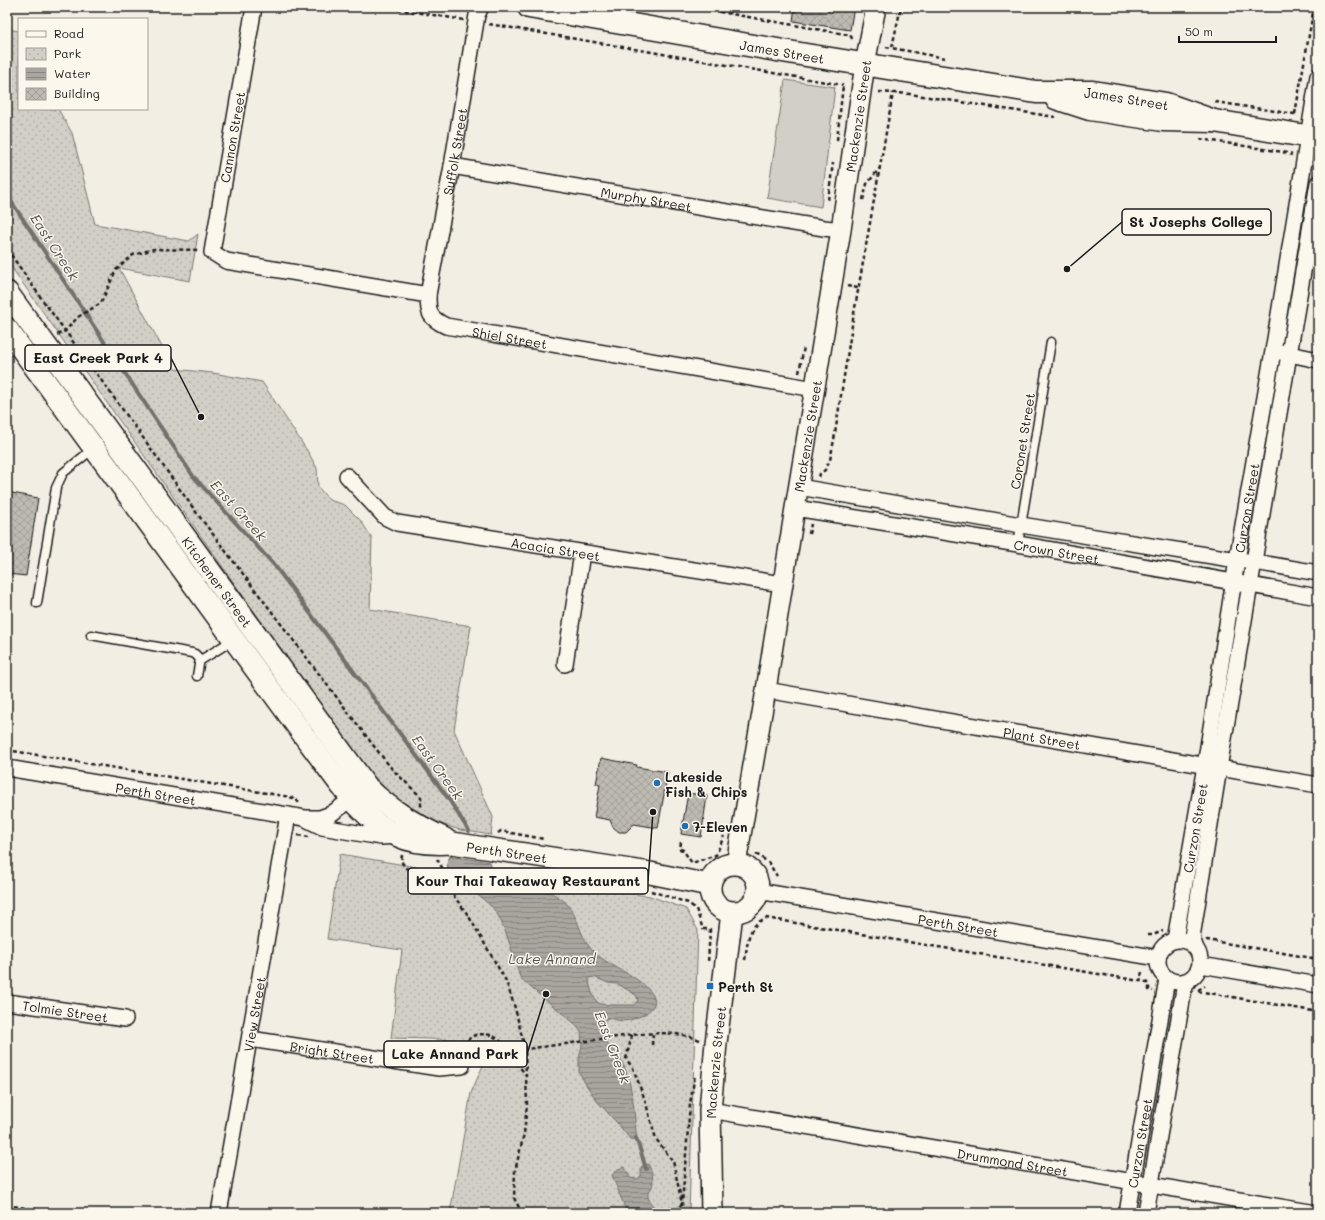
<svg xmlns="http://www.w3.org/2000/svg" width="1325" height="1220" viewBox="0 0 1325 1220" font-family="Mali,sans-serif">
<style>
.park{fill:url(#park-dots);stroke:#777671}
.garden{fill:#d2cfc6;stroke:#777671}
.water{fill:url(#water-rules);stroke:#716f6b;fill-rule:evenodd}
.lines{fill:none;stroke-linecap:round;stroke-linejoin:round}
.stream{stroke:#716f6b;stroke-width:4}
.building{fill:url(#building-cross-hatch);stroke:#1c1c1c}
.service-casing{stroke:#1c1c1c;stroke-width:11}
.minor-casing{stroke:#1c1c1c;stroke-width:18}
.tertiary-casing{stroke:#1c1c1c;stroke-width:22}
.secondary-casing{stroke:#1c1c1c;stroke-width:24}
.trunk-casing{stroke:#1c1c1c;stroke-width:25}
.path{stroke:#1c1c1c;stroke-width:2.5;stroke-dasharray:4 3;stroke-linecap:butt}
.service{stroke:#fbf7ec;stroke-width:8}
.minor{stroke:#fbf7ec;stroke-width:15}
.tertiary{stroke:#fbf7ec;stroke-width:19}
.secondary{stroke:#fbf7ec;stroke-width:21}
.trunk{stroke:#fbf7ec;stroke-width:22}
.poi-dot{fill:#1f6fb2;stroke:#fbf7ec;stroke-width:1.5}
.labels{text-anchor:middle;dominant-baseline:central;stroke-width:3;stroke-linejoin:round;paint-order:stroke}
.street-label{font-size:13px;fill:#1c1c1c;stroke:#fbf7ec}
.poi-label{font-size:13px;font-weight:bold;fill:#1c1c1c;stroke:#fbf7ec;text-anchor:start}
.water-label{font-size:14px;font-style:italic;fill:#545351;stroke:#fbf7ec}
.leader{fill:none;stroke:#1c1c1c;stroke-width:1.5}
.callout-dot{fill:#1c1c1c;stroke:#fbf7ec;stroke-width:1.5}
.callout{fill:#fbf7ec;stroke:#1c1c1c;stroke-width:1.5}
.callout-label{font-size:14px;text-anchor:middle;font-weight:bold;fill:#1c1c1c}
</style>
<defs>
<pattern id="park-dots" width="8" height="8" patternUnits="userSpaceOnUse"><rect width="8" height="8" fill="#d2cfc6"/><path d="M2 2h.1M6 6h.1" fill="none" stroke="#b4b1aa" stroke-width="1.8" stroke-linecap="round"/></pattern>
<pattern id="water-rules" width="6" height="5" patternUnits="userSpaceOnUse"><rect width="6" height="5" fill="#a9a6a0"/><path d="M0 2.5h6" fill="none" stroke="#898682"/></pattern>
<pattern id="building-cross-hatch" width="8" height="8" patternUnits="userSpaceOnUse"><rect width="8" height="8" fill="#bdbab1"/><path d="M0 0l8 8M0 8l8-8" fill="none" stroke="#a29f98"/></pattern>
</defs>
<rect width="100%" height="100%" fill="#f2eee4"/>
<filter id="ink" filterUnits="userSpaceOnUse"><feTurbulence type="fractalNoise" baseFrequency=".025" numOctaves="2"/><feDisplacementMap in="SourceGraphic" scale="8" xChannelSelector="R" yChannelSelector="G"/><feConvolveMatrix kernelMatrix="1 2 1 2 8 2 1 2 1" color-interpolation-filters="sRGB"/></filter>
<g filter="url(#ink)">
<path class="park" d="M7,29L19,31V109H58L72,133L95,224L189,241L198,234L190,281L119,268L174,369L213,373L262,382L308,452L317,468L318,487L329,500L345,505L361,521L372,538L370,609L471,626L454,730L493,817L491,835L460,830L426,819L395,799L358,759L7,261Z
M340,854L440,871L650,896L686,909L698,930L689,1213H450L471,1093L484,1063L463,1040L391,1038L402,950L327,939Z"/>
<path class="garden" d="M785,80L835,87L821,207L767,198Z"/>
<path class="water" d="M450,856L489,862C491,866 492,873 495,876C504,886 536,886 550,892C554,894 557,896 560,898C578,909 578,934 591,949C607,967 640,975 652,994C659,1003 651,1010 643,1015C628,1022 624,1022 608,1018L603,1021C599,1045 613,1045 622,1062C634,1086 634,1115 637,1141L630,1139L618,1124L597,1101L585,1083L579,1072V1059L582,1045L581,1032L574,1023L524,982L520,977C514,959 504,918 491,906C482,897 471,891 461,884V876L448,870L447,863ZM594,977L608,983L618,984L636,995L638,1000L634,1005H615L600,1004L596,1001L592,993L589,982V978Z
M648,1164C652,1170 654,1180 652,1187C651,1189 649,1191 648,1193C647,1200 654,1208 659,1213H627L612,1175L618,1169L625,1167L630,1178L637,1179L641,1176V1167L644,1165Z"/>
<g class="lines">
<path class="stream" d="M7,195L193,476L275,566L448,798L469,831
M636,1138L641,1152L646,1169"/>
</g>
<path class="building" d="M795,7H854L850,30L793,21Z
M7,492L38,498L26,576L7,574Z
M601,758L637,765L636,767L668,772L658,828L634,824L626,832H619L613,827L610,820L594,817L600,785L596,784Z
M688,793L707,796L701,837L681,834Z"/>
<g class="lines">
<defs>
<path id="service" d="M1018,544L1051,342
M37,603L56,488L63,473L94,448
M91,635L192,653L195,654L201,660L233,640
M197,676L200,659"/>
<g id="minor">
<path id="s1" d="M254,7L212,252L226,261L428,295C428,313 429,318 446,326L815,389"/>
<path id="s2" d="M452,166L824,228L841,230"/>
<path id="s3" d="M428,295L452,166L477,15L481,7"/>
<path d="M1280,352L1318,360"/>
<path id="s4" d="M347,476L385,517L397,523L782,584"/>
<path d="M799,487L1021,525L1237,560L1255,562L1318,573"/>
<path id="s5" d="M795,508L1018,544L1318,597"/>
<path d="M565,664L582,553"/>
<path id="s6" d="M766,690L1318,785"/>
<path id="s7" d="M7,768L305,818H320L331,814L360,793"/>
<path d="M308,820L322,827L381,837L397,836"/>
<path id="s8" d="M758,891L1158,958"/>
<circle cx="1179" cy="961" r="21"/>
<path id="s9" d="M1175,940L1205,766L1237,560L1273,351L1318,76"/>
<path d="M1195,946L1192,937L1219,768L1318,183"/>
<path d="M1201,965L1318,985"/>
<path id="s10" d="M7,1002L125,1019"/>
<path id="s11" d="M250,1039L439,1068L462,1066"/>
<path id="s12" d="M710,1110L1316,1213"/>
<path id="s13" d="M219,1213L288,815"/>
<path id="s14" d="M1127,1213L1167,979"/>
<path d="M1146,1213L1184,989L1188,981"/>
</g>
<g id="tertiary">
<path id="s15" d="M736,864L766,690L795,508L841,230L865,64L876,7"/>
</g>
<g id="secondary">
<path id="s16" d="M7,292L368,788C391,811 415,824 445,839"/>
<path id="s17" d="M7,329L308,741C334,774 358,818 398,836C413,843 436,844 452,843L650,873L709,885"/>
<circle cx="734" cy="888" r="24"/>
<path id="s18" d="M712,1213L710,1110L716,1043L732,913"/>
</g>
<g id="trunk">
<path id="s19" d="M529,7L806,55L994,85L1036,92H1093L1166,104L1214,121"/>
<path d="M1056,98L1090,109L1163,120L1214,121L1318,138"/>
</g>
</defs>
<use href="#service" class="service-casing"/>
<use href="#minor" class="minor-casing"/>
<use href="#tertiary" class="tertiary-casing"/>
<use href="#secondary" class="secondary-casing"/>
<use href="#trunk" class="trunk-casing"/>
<path class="path" d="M384,7L464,20
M692,7L850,35L853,40
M489,24L843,85
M886,47L945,58
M892,47L901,7
M879,92L910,94L1055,117
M1215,102L1295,114L1296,116
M1295,114L1314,7
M1200,139L1283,152L1292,155
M837,140L843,85
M828,200L833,163
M863,200L867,184L879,169
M7,249L44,302L139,432L196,512L373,745L392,769L421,797V808
M847,286L858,288
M57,335L65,331L78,317L101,303L116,270L133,255L154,249L200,250
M799,373L804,347
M819,477L820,474L825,470L830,460L834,440L853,319L893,93
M809,534L811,524
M7,750L290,797L296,799L299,803
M498,833L501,831L544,839
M298,835L309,837
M681,842L680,849L683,850L692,863L716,855L724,836
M756,854L768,862L777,876
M402,855L401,861L406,868L443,883L453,895L468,915L506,981L515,1008L525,1049L527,1104L524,1134L515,1171L514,1198L522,1213
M437,859L444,871L458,885
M651,891L688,903L696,909L703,929H710L708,963
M1148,935H1153L1163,931
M1207,939V940L1318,959
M745,960C748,942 747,926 766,918L1140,981
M1142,972L1140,981L1146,982L1149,985V990L1153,991
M1198,990L1205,986
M1198,991L1318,1012
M632,1035L626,1059L633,1068L645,1100L656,1139L673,1161L682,1204L673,1213
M652,1045L653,1033
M509,1052C537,1047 565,1044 594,1040C628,1036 667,1027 700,1040
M464,1054C465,1045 467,1037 476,1035C495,1031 502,1042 511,1055C516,1062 521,1069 526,1075
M7,1205L55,1213
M684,1213L682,1204L690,1104L695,1075"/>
<use href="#service" class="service"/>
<use href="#minor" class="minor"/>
<use href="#tertiary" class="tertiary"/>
<use href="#secondary" class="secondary"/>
<use href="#trunk" class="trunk"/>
</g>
</g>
<g class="poi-dot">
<circle cx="657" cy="783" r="4"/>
<circle cx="685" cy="826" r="4"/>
<rect x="706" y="982" width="8" height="8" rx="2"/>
</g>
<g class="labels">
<g class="street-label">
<text stroke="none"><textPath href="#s19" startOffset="257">James Street</textPath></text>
<text stroke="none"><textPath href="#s19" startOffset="605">James Street</textPath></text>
<text stroke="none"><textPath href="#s15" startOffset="758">Mackenzie Street</textPath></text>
<text transform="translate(232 137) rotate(-80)">Cannon Street</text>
<text stroke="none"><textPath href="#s3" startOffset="146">Suffolk Street</textPath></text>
<text stroke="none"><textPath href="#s2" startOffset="197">Murphy Street</textPath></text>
<text stroke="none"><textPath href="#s1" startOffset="574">Shiel Street</textPath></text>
<text stroke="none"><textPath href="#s15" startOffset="434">Mackenzie Street</textPath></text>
<text transform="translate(1022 441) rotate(-81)">Coronet Street</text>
<text stroke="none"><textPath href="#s9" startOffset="438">Curzon Street</textPath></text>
<text stroke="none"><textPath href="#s4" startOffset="230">Acacia Street</textPath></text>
<text stroke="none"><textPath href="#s5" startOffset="265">Crown Street</textPath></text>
<text stroke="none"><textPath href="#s16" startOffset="358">Kitchener Street</textPath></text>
<text stroke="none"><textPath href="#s6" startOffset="280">Plant Street</textPath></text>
<text stroke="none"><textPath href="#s7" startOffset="151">Perth Street</textPath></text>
<text stroke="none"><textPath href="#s9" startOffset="114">Curzon Street</textPath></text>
<text stroke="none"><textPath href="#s17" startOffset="753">Perth Street</textPath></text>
<text stroke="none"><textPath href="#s8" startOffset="203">Perth Street</textPath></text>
<text stroke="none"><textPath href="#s10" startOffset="59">Tolmie Street</textPath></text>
<text stroke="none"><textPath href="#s13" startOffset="202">View Street</textPath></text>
<text stroke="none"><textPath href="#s11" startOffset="83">Bright Street</textPath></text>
<text stroke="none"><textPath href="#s18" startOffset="151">Mackenzie Street</textPath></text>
<text stroke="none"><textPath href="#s14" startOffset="71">Curzon Street</textPath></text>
<text stroke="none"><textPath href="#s12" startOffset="307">Drummond Street</textPath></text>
</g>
<g class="poi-label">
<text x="665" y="776">Lakeside<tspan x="665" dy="15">Fish &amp; Chips</tspan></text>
<text x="693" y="826">7-Eleven</text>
<text x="718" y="986">Perth St</text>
</g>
<g class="water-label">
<text transform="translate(55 247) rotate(57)">East Creek</text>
<text transform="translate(239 510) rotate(48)">East Creek</text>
<text transform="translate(438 767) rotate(54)">East Creek</text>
<text x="552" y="958">Lake Annand</text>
<text transform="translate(613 1047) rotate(69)">East Creek</text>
</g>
</g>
<path class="leader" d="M1067 269L1122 222M201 417L171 358M653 812L648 881M546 994L527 1054"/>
<g class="callout-dot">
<circle cx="1067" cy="269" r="4"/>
<circle cx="201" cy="417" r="4"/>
<circle cx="653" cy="812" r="4"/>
<circle cx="546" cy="994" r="4"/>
</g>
<g class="callout">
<rect x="1122" y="209" width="149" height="26" rx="4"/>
<rect x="25" y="345" width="146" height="26" rx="4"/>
<rect x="408" y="868" width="240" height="26" rx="4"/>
<rect x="384" y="1041" width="143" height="26" rx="4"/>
</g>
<g class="callout-label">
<text x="1196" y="227">St Josephs College</text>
<text x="98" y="363">East Creek Park 4</text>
<text x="528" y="886">Kour Thai Takeaway Restaurant</text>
<text x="455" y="1059">Lake Annand Park</text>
</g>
<rect width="1325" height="1220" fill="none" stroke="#fbf7ec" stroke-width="24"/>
<rect x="12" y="12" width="1301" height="1196" fill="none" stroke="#1c1c1c" stroke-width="1.5" filter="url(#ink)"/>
<rect x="18" y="18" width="130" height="92" fill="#fbf7ec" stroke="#a29f99"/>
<rect x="26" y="31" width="20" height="6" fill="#fbf7ec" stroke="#a29f99"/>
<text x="54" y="38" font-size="12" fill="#1c1c1c">Road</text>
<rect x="26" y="48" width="20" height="12" fill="url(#park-dots)" stroke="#a29f99"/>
<text x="54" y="58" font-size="12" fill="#1c1c1c">Park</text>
<rect x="26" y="68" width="20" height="12" fill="url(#water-rules)" stroke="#a29f99"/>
<text x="54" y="78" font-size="12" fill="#1c1c1c">Water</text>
<rect x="26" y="88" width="20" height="12" fill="url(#building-cross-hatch)" stroke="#a29f99"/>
<text x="54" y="98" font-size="12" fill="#1c1c1c">Building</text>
<path d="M1179 36v6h97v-6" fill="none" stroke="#1c1c1c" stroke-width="2"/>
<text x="1185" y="36" font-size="12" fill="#1c1c1c" stroke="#fbf7ec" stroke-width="3" paint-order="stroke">50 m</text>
</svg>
